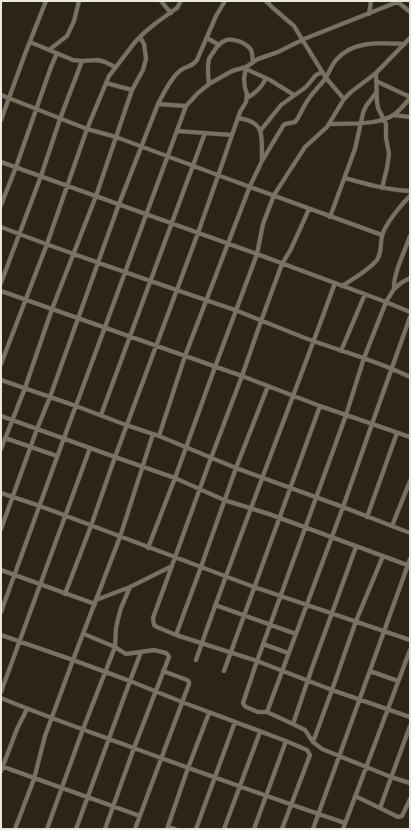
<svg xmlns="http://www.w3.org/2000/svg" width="411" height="830" viewBox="0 0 411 830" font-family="'Libre Baskerville',serif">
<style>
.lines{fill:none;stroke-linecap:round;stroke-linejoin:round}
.street-casing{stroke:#474238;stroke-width:5}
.street{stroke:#777261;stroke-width:4}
</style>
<rect width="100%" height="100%" fill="#2a2517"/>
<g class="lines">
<defs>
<path id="street" d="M161,1L171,13
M266,1L273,8L294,26L326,78L344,99
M398,2L410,12
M369,14L371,1
M207,38L219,45
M30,42L73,60L82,61L98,60L105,62L115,67
M49,50L67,36L74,21L79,1
M246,69L270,80L294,95
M376,73L377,102L378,108L386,124V138L389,154L387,168L382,188
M376,81L410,97
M106,83L132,90
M209,84C208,76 207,67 209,59C211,55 214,52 216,48C225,38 229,38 241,42C245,44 249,46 251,50C253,54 252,58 253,62
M1,95L87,129L116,137L223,177L382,235
M247,98C256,93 262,87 266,78
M158,104L186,106
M393,115L410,117
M238,118C267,122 261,137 262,161
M1,120L25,54L46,1
M330,124C349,123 378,126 395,114C401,109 405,104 410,98
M261,130L281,105L306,87L316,75L322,72
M177,131L232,135
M1,162L257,254L386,302L410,312
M345,178C366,184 387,190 410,191
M1,205L16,167L51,67L57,53
M309,209L291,249L282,264L261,321L242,376L211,458L153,618L154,625L157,627L176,635L257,661L332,690L410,717
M330,217L355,149L363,113L366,106L376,93
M1,227C78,257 157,283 235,310C258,319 282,329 305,338C340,351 376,360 410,377
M410,278L401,283L394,289L386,302L364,358L346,415L257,661L243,703L244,705L246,707L258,712H267L293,724L305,730L313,742L322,749L391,777L410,783
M1,283L41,176L60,119L82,61
M342,286C354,278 368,271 377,260C382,252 380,245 382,236C385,224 401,205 410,196
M394,289C393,274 405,251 410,236
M1,291L242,376L320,406L410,437
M341,351L365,294
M1,364L47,244L87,129L109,76L135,42L145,32L156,23L174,10L177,8L181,1
M1,380L76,406L126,425L159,436L236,468L343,507L410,533
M101,415L205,133
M1,416L115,457L175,478L224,500L269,514L410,566
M153,434L120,537L73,660L130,681L182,702L286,741L307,750L310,755L282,829
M159,436L185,356L250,186L262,161L283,126L285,124L295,122C300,116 302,109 306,103C311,94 319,87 325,79C329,73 331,66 336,60C353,40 381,43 405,44
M5,438L57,456
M1,449L25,388L52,309L96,196L132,90L143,70L146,59L145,51L144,44L140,37
M1,493L40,506L254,587L410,640
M367,517L397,433
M392,526L410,481
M1,529L37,429L50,397L119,204L158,104C163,94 172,76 181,70C188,65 191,68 197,60L216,16L225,1
M148,548L175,478L215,367L257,254L263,224L274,195L305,147L327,127L344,99L351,92L376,73L410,38
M1,570L95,604
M65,594L91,526L115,457L198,233L218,176L232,135L240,112L246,102L247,94L245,88L244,79L246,67
M96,600L130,587L172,566
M215,605L296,634
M1,612L64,438L105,327L186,106L198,93L209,84L232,71L246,67L258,59L278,52L304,39L400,1
M84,634L115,647L126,654L154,650L166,653L168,655L169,657L134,748L105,829
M1,635L73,660L45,736L34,779L15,829
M176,635L201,567L236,468L268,386
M263,644L288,653
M196,660C240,533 289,409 335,283
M224,671L320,406
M370,671L398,681
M1,692L90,448
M1,698C44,716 88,731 131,747C202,773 274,799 345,823
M267,712L343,507L372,424L410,317
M293,724L312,668L356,547
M313,742L332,690L356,621L383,556
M1,766L140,816
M1,771L17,729L27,709
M355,796L380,808L398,817L402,816L410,799
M380,808L410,726
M168,827L175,829
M47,829L83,729L115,647L116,628L118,619L121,608L130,587
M76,829L130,681L141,652
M135,829L189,684V682L187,680L163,671
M167,829L188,768L209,713
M196,829L235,722
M224,829L260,732
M254,829L286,741
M313,829L410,559
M343,829L410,650"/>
</defs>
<use href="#street" class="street-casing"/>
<use href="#street" class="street"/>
</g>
<rect width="411" height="830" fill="none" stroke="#eae7de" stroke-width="4"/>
</svg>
